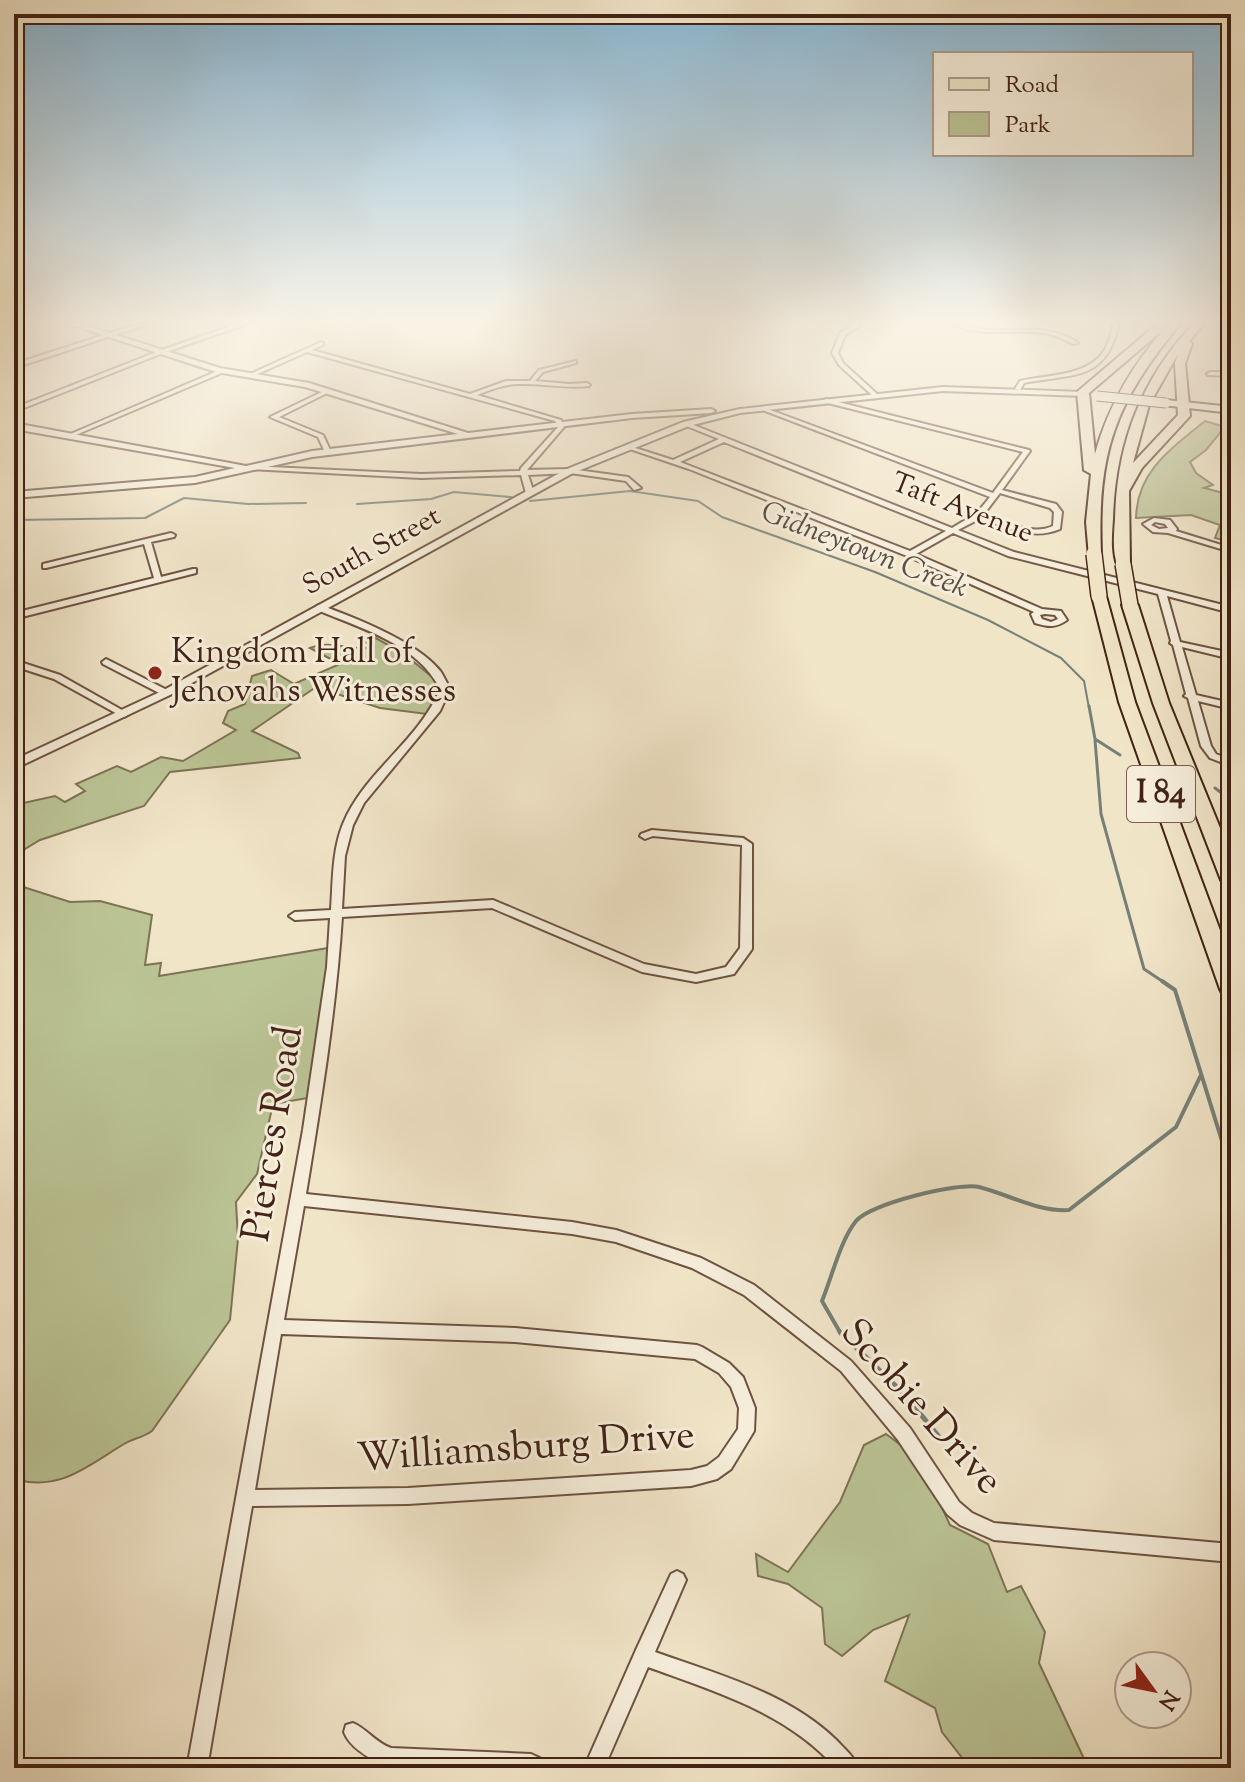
<svg xmlns="http://www.w3.org/2000/svg" width="1245" height="1782" viewBox="0 0 1245 1782" font-family="'Sorts Mill Goudy',serif">
<style>
.green{fill:#bbc495;stroke:#7e7355;stroke-width:2}
.lines{fill:none;stroke-linecap:round;stroke-linejoin:round}
.stream-far3{stroke:#778078;stroke-width:2}
.stream-far2{stroke:#778078;stroke-width:3}
.stream-far1{stroke:#778078;stroke-width:4}
.stream{stroke:#778078;stroke-width:5}
.minor-casing{stroke:#6e5342;stroke-width:4}
.tertiary-casing{stroke:#6e5342;stroke-width:4}
.secondary-casing{stroke:#422215;stroke-width:4}
.primary-casing{stroke:#422215;stroke-width:4}
.motorway-casing{stroke:#422215;stroke-width:4}
.minor{fill:#f6eedb;fill-rule:evenodd}
.tertiary{fill:#f6eedb;fill-rule:evenodd}
.secondary{fill:#f6eedb;fill-rule:evenodd}
.primary{fill:#f1e5c8;fill-rule:evenodd}
.motorway{fill:#f1e5c8;fill-rule:evenodd}
.secondary-bridge-casing{stroke:#422215;stroke-width:11;stroke-linecap:butt}
.motorway-bridge-casing{stroke:#422215;stroke-width:18;stroke-linecap:butt}
.secondary-bridge{stroke:#f6eedb;stroke-width:9}
.motorway-bridge{stroke:#f1e5c8;stroke-width:15}
.poi-dot{fill:#8f2418;stroke:#f6eedb;stroke-width:3}
.labels{text-anchor:middle;dominant-baseline:central;stroke-width:6;stroke-linejoin:round;paint-order:stroke}
.far-street-label{font-size:28px;fill:#422215;stroke:#f6eedb}
.far-water-label{font-size:30px;font-style:italic;fill:#5d5147;stroke:#f6eedb}
.shield{fill:#f6eedb;stroke:#785f50;stroke-width:2}
.shield-label{font-size:32px;font-weight:bold;fill:#422215}
.poi-label{font-size:34px;fill:#422215;stroke:#f6eedb;text-anchor:start}
.near-street-label{font-size:40px;fill:#422215;stroke:#f6eedb}
</style>
<rect width="100%" height="100%" fill="#f1e5c8"/>
<filter id="stains"><feTurbulence type="fractalNoise" baseFrequency=".0025" numOctaves="4"/><feColorMatrix values="0 0 0 0 .2 0 0 0 0 .09 0 0 0 0 .02 0 0 0 .5 -.17"/></filter>
<radialGradient id="worn" r=".72"><stop offset=".6" stop-color="#630" stop-opacity="0"/><stop offset="1" stop-color="#630" stop-opacity=".3"/></radialGradient>
<path class="green" d="M1205,421L1225,427L1206,450L1190,462L1196,473L1213,485L1204,488L1231,495V542L1215,538L1220,525L1191,515L1136,518C1137,471 1171,449 1205,421Z
M372,636L403,653L437,681L438,700L427,714L380,708L316,687L252,731L298,753L300,758L170,772L144,806L40,840L25,849L14,862V805L55,796L65,802L85,791L76,784L117,766L131,772L161,757L183,761L236,730L223,723L228,711L245,704L252,676L271,670L294,684L340,664L310,648C331,639 352,652 373,647L362,640Z
M14,884L70,902L100,901L152,915L145,965L161,963L159,976L328,948V973L308,1098L273,1104L257,1174L236,1202L238,1239L230,1320L152,1431C142,1438 134,1438 124,1444C87,1466 60,1492 14,1479Z
M886,1434L902,1446L937,1497L950,1525L988,1544L1007,1592L1021,1586L1045,1632L1039,1663L1086,1763L1092,1768H970L942,1732L935,1708L885,1681L909,1615L873,1630L842,1656L825,1644L822,1608L788,1584L758,1576L756,1554L788,1572L840,1502L864,1445Z"/>
<g class="lines">
<path class="stream-far3" d="M530,501L630,491L698,501L722,517L875,572L988,620L1061,658L1084,681L1089,708
M357,504L431,499L454,492L511,497
M14,520L145,518L184,498L248,504L306,503"/>
<path class="stream-far2" d="M1089,706L1095,739L1120,755
M1095,740L1101,814L1144,969L1165,983
M1215,788L1231,800"/>
<path class="stream-far1" d="M1162,981L1175,990L1231,1170
M841,1334L822,1301C832,1277 840,1241 856,1221C869,1204 959,1182 979,1187C1010,1195 1038,1212 1069,1210L1176,1127L1201,1075"/>
<path class="stream" d="M840,1332L905,1395L940,1438"/>
<defs>
<path id="minor" d="M138,324H148L14,368V364Z
M237,324H247L163,353L14,412V408L159,351Z
M854,324H862L845,335L838,353L843,363L877,394V396H873L839,365L832,353L840,333Z
M951,324C964,324 977,329 990,330C1021,331 1050,324 1078,343L1073,344C1065,340 1058,336 1049,334C1015,327 985,339 951,324Z
M1113,324H1119C1105,383 1073,373 1024,383L1020,390L1015,389L1020,381C1050,374 1095,377 1108,343C1111,337 1112,330 1113,324Z
M321,342L323,343V345L312,350L470,394L506,381H530L539,370L576,361V363L543,372L535,381L569,384L587,383L590,385L589,386C565,389 543,383 519,384C504,384 490,390 477,395L561,420L564,427L527,470L570,469L628,477L641,488L634,490L626,481L570,473L528,475L534,493L530,495L526,493L521,475L421,478L249,469L247,468L251,466L421,474L520,471L521,468L558,427L555,421L307,352L253,376L248,375Z
M222,369L225,371L224,372L71,437L66,436Z
M1210,372H1231V376L1208,375L1207,374Z
M326,390L331,391L279,417L323,435L331,452L328,454L325,452L318,437L270,417Z
M826,399L1029,450L1030,451L1002,490L1056,504L1062,512L1060,529C1033,541 1006,527 981,518L958,530L1014,552L1231,607V613L1167,596L1180,642L1231,653V659L1182,647L1196,695L1231,703V709L1198,701L1211,746L1216,754L1231,760V766L1210,758L1201,746L1188,698L1184,696L1186,694L1173,645L1170,643L1171,641L1158,594L1008,556L953,533L916,554L1042,609L1061,611L1067,620C1056,628 1048,627 1035,623L1031,614L1034,612L907,556L689,469L624,447L629,446L673,460L719,439L684,425L683,424L686,422L952,528L977,513L990,497L760,409L765,408L993,493L1023,452L824,402L823,401ZM724,442L946,531L910,551L680,462ZM1000,493L1050,508L1054,512L1053,526C1031,536 1005,522 984,514ZM1045,614L1055,615L1058,619L1051,622L1042,619L1040,615Z
M1154,518L1170,520L1177,529L1176,531L1231,548V552L1168,533L1153,532L1143,524ZM1155,522L1165,524L1168,528L1159,529L1151,525Z
M171,533L175,535L174,537L151,542L161,577L193,569H196V573L14,619V613L154,578L144,544L46,568H43V564Z
M320,605C356,618 418,642 441,672C444,677 447,683 450,689L440,711L364,803L353,825L345,856L342,909L493,900L644,964L696,974L726,967L740,948L742,845L653,836L645,839L640,836L641,834L652,830L743,838L752,844V949L734,974L696,982L642,972L492,908L342,917C336,1010 321,1102 306,1194L572,1222L616,1230L701,1258L754,1285L851,1361L910,1428L959,1502L972,1513L994,1523L1231,1544V1562L994,1540L960,1525L947,1514L898,1440L841,1371L744,1295L692,1268L616,1242L572,1234L304,1206L284,1320L515,1328L697,1345L702,1347L729,1363L743,1377L755,1408L754,1431L731,1469L717,1479L691,1486L408,1504L252,1506L207,1768H187L303,1130L327,967L330,918L295,920L289,916L295,912L331,910C333,882 332,851 343,824C364,772 419,741 440,689C418,644 360,628 317,610V606ZM281,1334L515,1342L695,1359L719,1373L731,1387L739,1408L738,1429L719,1457L707,1466L691,1470L408,1488L255,1490Z
M106,659L169,691L171,693L166,696L163,695L103,664L102,662Z
M14,660L60,675L129,714L124,717L121,716L54,679L14,666Z
M677,1571L683,1574L686,1580L655,1652C720,1675 796,1695 844,1748C850,1754 855,1760 859,1768H836C786,1712 716,1692 648,1667L604,1768H584L636,1650L671,1574Z
M353,1723C367,1729 376,1743 391,1748L531,1754L546,1761L549,1768H391C374,1761 351,1750 344,1732L346,1725Z"/>
<path id="tertiary" d="M69,324H81L220,368L309,383L468,433L632,414L711,409L715,411L711,413L632,418L312,457L195,483L14,498V492L195,477L235,468L14,429V423L246,466L312,451L458,434L305,387L216,372Z
M943,387L1083,392L1087,394L1083,396L943,391L740,413L689,426L573,473L170,695L14,769V760L162,691L567,469L683,422L740,409Z"/>
<path id="secondary" d="M1166,400L1231,407V413L1163,405V401Z"/>
<path id="primary" d="M14,324H21L14,328Z"/>
<path id="motorway" d="M1169,324H1180C1115,403 1097,451 1101,554L1089,557L1086,522L1091,474L1084,470L1077,392L1156,325H1164V329L1089,393L1095,454C1109,404 1133,363 1169,324Z
M1193,324H1204L1189,341L1192,344L1185,363L1190,416L1142,468L1129,491L1130,564L1118,567C1112,553 1114,534 1115,519C1117,443 1141,380 1193,324ZM1178,354L1175,363L1178,415L1133,463L1149,405Z
M1099,592L1106,596L1135,702L1231,960V997L1223,995L1220,989L1119,702L1092,596Z
M1130,600L1138,605L1169,703L1231,855V887L1221,880L1153,703L1122,605Z"/>
</defs>
<use href="#minor" class="minor-casing"/>
<use href="#tertiary" class="tertiary-casing"/>
<use href="#secondary" class="secondary-casing"/>
<use href="#primary" class="primary-casing"/>
<use href="#motorway" class="motorway-casing"/>
<use href="#minor" class="minor"/>
<use href="#tertiary" class="tertiary"/>
<use href="#secondary" class="secondary"/>
<use href="#primary" class="primary"/>
<use href="#motorway" class="motorway"/>
<defs>
<path id="secondary-bridge" d="M1097,396L1166,403"/>
<path id="motorway-bridge" d="M1094,554L1099,596
M1123,564L1130,605"/>
</defs>
<use href="#secondary-bridge" class="secondary-bridge-casing"/>
<use href="#motorway-bridge" class="motorway-bridge-casing"/>
<use href="#secondary-bridge" class="secondary-bridge"/>
<use href="#motorway-bridge" class="motorway-bridge"/>
</g>
<linearGradient id="sky" x2="0" y2="1"><stop stop-color="#89b8d6"/><stop offset="0.56" stop-color="#f9f3e6"/><stop offset="1" stop-color="#f9f3e6" stop-opacity="0"/></linearGradient>
<rect width="1245" height="574" fill="url(#sky)"/>
<circle class="poi-dot" cx="155" cy="673" r="8"/>
<g class="labels">
<g class="far-street-label">
<text transform="translate(962 509) rotate(21)">Taft Avenue</text>
<text transform="translate(372 552) rotate(-29)">South Street</text>
</g>
<g class="far-water-label">
<text transform="translate(864 551) rotate(21)">Gidneytown Creek</text>
</g>
<rect class="shield" x="1127" y="766" width="68" height="56" rx="6"/>
<g class="shield-label">
<text x="1161" y="794">I 84</text>
</g>
<g class="poi-label">
<text x="171" y="653">Kingdom Hall of<tspan x="171" dy="39">Jehovahs Witnesses</tspan></text>
</g>
<g class="near-street-label">
<text transform="translate(275 1134) rotate(-81)">Pierces Road</text>
<text transform="translate(920 1408) rotate(48)">Scobie Drive</text>
<text transform="translate(526 1449) rotate(-4)">Williamsburg Drive</text>
</g>
</g>
<rect width="1245" height="1782" fill="none" stroke="#f1e5c8" stroke-width="48"/>
<rect x="16" y="16" width="1213" height="1750" fill="none" stroke="#422215" stroke-width="4"/>
<rect x="24" y="24" width="1197" height="1734" fill="none" stroke="#422215" stroke-width="2"/>
<rect x="933" y="52" width="260" height="104" fill="#f6eedb" stroke="#ae9c8c" stroke-width="2"/>
<rect x="949" y="78" width="40" height="12" fill="#f1e5c8" stroke="#ae9c8c" stroke-width="2"/>
<text x="1005" y="92" font-size="24" fill="#422215">Road</text>
<rect x="949" y="112" width="40" height="24" fill="#bbc495" stroke="#ae9c8c" stroke-width="2"/>
<text x="1005" y="132" font-size="24" fill="#422215">Park</text>
<g transform="translate(1153 1690) rotate(123)"><circle r="38" fill="#f6eedb" stroke="#ae9c8c" stroke-width="2"/>
<path d="M0-6L14 30L0 20L-14 30Z" fill="#8f2418"/>
<text y="-12" font-size="22" font-weight="bold" text-anchor="middle" fill="#422215">N</text>
</g>
<rect width="100%" height="100%" filter="url(#stains)"/>
<rect width="100%" height="100%" fill="url(#worn)"/>
</svg>
